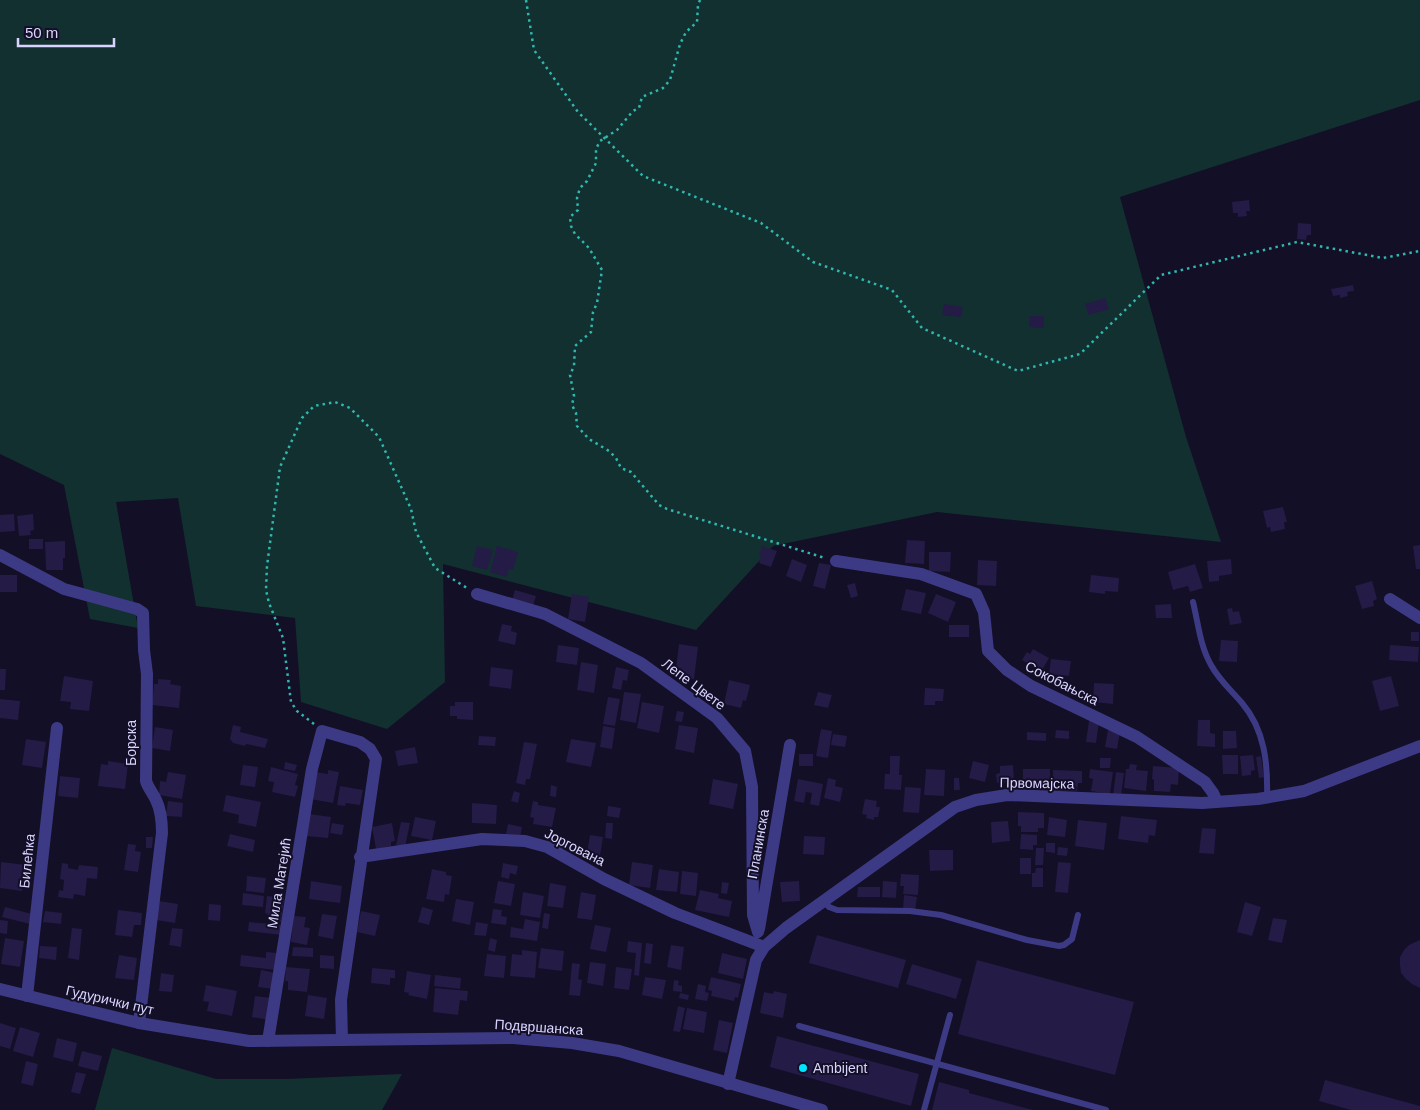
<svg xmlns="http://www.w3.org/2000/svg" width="1420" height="1110" viewBox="0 0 1420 1110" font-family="Arial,sans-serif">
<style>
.green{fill:#12302f}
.building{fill:#241b47}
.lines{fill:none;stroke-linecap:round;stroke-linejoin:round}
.path{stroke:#2fb8b0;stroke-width:2.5;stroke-dasharray:2.5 4;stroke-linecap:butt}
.service{stroke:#3d3a85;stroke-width:6}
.minor{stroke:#3d3a85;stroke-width:12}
.tertiary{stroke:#3d3a85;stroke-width:12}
.poi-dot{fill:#00e5ff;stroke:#130f26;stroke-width:2}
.labels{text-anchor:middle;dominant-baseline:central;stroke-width:4;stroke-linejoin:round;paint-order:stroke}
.street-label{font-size:14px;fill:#d9d4ff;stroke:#130f26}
.poi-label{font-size:14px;fill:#d9d4ff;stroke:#130f26;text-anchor:start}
</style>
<rect width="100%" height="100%" fill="#130f26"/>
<path class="green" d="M0,0H1420V100L1120,197L1186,437L1221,542L937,512L773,546L696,630L443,564L445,682L387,729L301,702L295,618L196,606L178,498L116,502L138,628L90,619L64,485L0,454Z
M112,1048L216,1079H287L402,1074L382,1110H95Z"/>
<path class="building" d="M1249,200L1250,211H1246L1247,216L1238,217V213H1233L1232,202Z
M1298,223L1311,224V235H1307L1306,240L1297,239Z
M1353,285L1354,291L1347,292L1348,296L1340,298V295L1333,296L1331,289Z
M1105,298L1109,309L1089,315L1085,304Z
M944,304L963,307L961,317L942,315Z
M1030,316H1044V328L1029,327Z
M1283,507L1287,522H1284L1285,529L1271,532L1270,527L1267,528L1263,511Z
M14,514L15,531L0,532V515Z
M33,514L34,530L30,531L31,535L19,536L17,516Z
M29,539H43V549H29Z
M907,540L925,541L924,564L905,563Z
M65,541V558H63V570H46L45,542Z
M1420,545V569H1416L1413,546Z
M477,546L493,550L487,570L472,566Z
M497,546L518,552L513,570L509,569L507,577L490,572Z
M762,546L777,551L771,567L759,563L761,556L759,555Z
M929,552H951L950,572L929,571Z
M792,559L807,565L801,582L786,576Z
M1231,559L1232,574L1219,576V581L1209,582L1207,561Z
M978,560L997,561L996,586L977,585Z
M819,563L831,565L825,589L813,586Z
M1195,564L1203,588L1190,592L1188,586L1173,590L1168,572Z
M0,575H17V592H0Z
M1091,575L1119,578L1118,592L1105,591V594L1089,592Z
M1372,581L1377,599L1373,601L1374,606L1362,609L1355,586Z
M855,583L858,596L851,598L847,585Z
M906,589L926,593L921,614L901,610Z
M515,590L536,596L533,606L512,600Z
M572,594L589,597L585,622L568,619Z
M936,594L956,602L948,622L928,613Z
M1171,604L1172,618H1156L1155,605Z
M1232,608L1233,612L1239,611L1242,623L1230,625L1227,609Z
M502,624L512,626L511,631L517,633L515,645L498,641Z
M949,625H969V637H949Z
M1411,632H1419V641H1411Z
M1221,640L1238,641L1237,662L1219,661Z
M679,644L698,647L694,679L675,677Z
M558,645L579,648L577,665L556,662Z
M1390,645L1419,647L1418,662L1389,660Z
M1033,649L1049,658L1041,672L1022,660L1027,652L1030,654Z
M1051,659L1071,661L1069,676L1049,674Z
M581,662L598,665L594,693L577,690Z
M491,667L513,670L511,689L489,686Z
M616,667L629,670L627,681L623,680L621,690L612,688Z
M0,669H6L5,690H0Z
M64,676L93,681L89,711L70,709L71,702L60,701Z
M1391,676L1399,706L1380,711L1372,681Z
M158,679L171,680L170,684L181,686L179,708L152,705L154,684H158Z
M729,680L750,685L746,701L743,700L741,708L724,704Z
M1094,683L1114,684L1113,704L1093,702Z
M925,688L944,689L943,701H935V705H924Z
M624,692L641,694L636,723L620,720Z
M818,692L832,695L828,708L814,705Z
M608,697L620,699L615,726L603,724Z
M0,699L20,701L18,720L0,718Z
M455,702H473V720L457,719V716H450V706H455Z
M642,702L664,706L659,733L637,728Z
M677,711L684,712L682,722L675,721Z
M1198,720H1210V733L1215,734V747L1197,746Z
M1089,721L1099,722L1096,743L1086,742Z
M233,725L241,727L240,732L268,739L265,748L246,744L245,746L233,743L230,739Z
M679,725L698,728L694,753L675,749Z
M603,726L615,728L612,749L600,747Z
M155,727L173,730L170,751L152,748Z
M821,729L832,731L828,758L816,756Z
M1056,730L1069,731V739L1055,738Z
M1108,730L1120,732L1117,749L1105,747Z
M1223,731H1236L1237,748L1223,749Z
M1027,732L1046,733V741L1027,740Z
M833,734L847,736L845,747L831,745Z
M479,736L496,737L495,746L478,745Z
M26,739L46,742L42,768L22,765Z
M571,739L596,743L591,767L566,762Z
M524,742L537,744L530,779H526L525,785L516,783Z
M415,747L418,763L398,766L395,751Z
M799,754H813V766H799Z
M1222,755H1238V774H1223Z
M1253,755L1255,770L1251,771V775L1242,776L1240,756Z
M890,756H900L899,775H902L901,790L884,789L885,774H890Z
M1261,756L1264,777L1259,778L1256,757Z
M1100,758H1111L1110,768H1100Z
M108,761L128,764L125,789L98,786L101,764L108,765Z
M973,761L989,765L985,782L969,778Z
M285,762L297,765L295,771L284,769Z
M1130,764L1137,765L1136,770L1148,771L1146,791L1124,788L1126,769H1129Z
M243,765L258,767L255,787L240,785Z
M1013,765L1014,782L997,783L996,774L1000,773V766Z
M1153,766L1179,768L1178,785L1171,784L1170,792L1154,791V780L1152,779Z
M271,767L298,774L295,785L298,786L295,797L272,792L274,782L268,781Z
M926,769L945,770L944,796L924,795Z
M1023,769H1050V792H1039V786H1023Z
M1090,769L1113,772L1110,794L1091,791L1093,779L1089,778Z
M328,770L339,772L333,803L310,799L314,772L328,774Z
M1053,770L1082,771V783H1078L1077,791H1053Z
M168,772L186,775L182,799L159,795L160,781L166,782Z
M1116,772L1124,773L1121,796L1113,795Z
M60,776L80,778L78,798L58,796Z
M828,778L836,780L835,786L843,788L840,802L824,798Z
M954,778H959L960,790H954Z
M713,779L738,784L733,809L709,804Z
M798,779L823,784L819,806L810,804L812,793L806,792L804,803L794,801Z
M551,785L557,787L556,797L550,796Z
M340,786L363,790L360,805L346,803L345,806L337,805Z
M905,787L921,788L919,813L903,812Z
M514,791L520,793L518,803L511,801Z
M226,795L261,802L256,827L238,823L239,815L223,811Z
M865,799L877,801L876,807H880L878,817H874V820L866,818L867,815L862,814Z
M168,801L183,803L182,817L166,816Z
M533,801L538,802V805L556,808L552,827L533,824L534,818L530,817Z
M472,803L497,805L496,824L472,823Z
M608,806L621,808L619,818L607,816Z
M1018,812L1044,813V828H1038V832H1021V826H1018Z
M309,814L331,817L328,838L306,836Z
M1121,816L1157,820L1155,836L1149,835L1148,843L1118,839Z
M415,817L436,821L432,840L411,836Z
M1049,817L1067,820L1065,837L1047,835Z
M1078,820L1107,823L1104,850L1075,846Z
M1008,821L1010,841L992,843L991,822Z
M401,822L410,823L405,847L396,845Z
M332,823L344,825L342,835L330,833Z
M392,823L395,841L391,842V846L376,849L372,827Z
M606,823H613L612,839L605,838Z
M508,824L522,827L520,837L506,834Z
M1202,828L1216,829L1214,854L1199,853Z
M230,834L255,840L253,852L227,846Z
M1021,834L1037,835V845H1033V850L1020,849Z
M590,835L603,837L600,856L587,854Z
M804,836L825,837L824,855L803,854Z
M146,837H153L152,848H146Z
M556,840L567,843L566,849L555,847Z
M1046,843H1055V853L1046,852Z
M128,844L136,845L135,851L141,852L138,872L124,870Z
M1058,847L1068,848L1067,856L1057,855Z
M1036,848H1044L1043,865H1035Z
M929,850H953V870L930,871Z
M1020,858H1031V874H1020Z
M1,862L26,865L22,891L0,888Z
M632,862L653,865L650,888L629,885Z
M1058,862L1071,863L1068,893L1055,892Z
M62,863L68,864V868L78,870L79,865L98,867L97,879L87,878L85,896L74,894L73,899L58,897L59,890L63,891L64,880L60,879Z
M503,863L518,866L516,875L510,873L509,879L501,877Z
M1036,868H1043V887H1032V873H1035Z
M432,869L446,872V875L452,876L449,895L445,894L444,902L426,899Z
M659,869L679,872L677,892L656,890Z
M682,871L698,873L696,896L680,894Z
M901,874L919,875L918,895L903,894L904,886H900Z
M247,876L266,878L264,893L246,891Z
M311,881L342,886L340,903L309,899Z
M498,881L515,884L511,906L494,903Z
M799,881L800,901L782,902L780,882Z
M883,881L897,882L896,898L882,897Z
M722,882L729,883L727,894L721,893Z
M550,883L566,886L563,908L547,906Z
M858,887H880V897H857Z
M700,890L719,894L718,898L732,901L729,917L695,910Z
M523,892L544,896L540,918L520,915Z
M581,892L596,895L592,920L577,918Z
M243,893L264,896L263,907L242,905Z
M904,895L917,897L915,911L903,909Z
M267,896L284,898L281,922L268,920V914L265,913Z
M456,899L474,902L470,925L452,921Z
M159,901L178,904L175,923L156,920Z
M1245,902L1261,907L1252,936L1237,932Z
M209,904L221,905L220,921L208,920Z
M5,907L32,914L30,924L2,917Z
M422,907L433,910L429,925L418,922Z
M493,909L502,910L501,916L507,917L506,925L491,923Z
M118,910L142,913L141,925H134L132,937L115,935Z
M45,911L62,913L61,924L43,922Z
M361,911L380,915L375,936L357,932Z
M544,913L550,914L548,929L542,928Z
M322,914L337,916L333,939L318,936Z
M294,916L306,917L304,927L310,928L307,945L291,942Z
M1273,918L1287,920L1282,943L1268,940Z
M525,919L540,922L537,941L510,937L511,927L523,929Z
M0,920L8,921L7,934L0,933Z
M249,922L281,925V935L248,931Z
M476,922L488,924L486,936L474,935Z
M595,925L611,928L606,952L590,949Z
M72,928L82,929L79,960L68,958Z
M172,928L183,929L181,947L169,945Z
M817,935L906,960L898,988L809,963Z
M5,938L24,941L20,967L1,964Z
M490,938L497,940L495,952L488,950Z
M1420,940V988L1412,984L1406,979L1401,973L1400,965V957L1404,950L1409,945Z
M628,941L642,943L639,976L634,975L636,953L627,952Z
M646,943L653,944L651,964L644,963Z
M671,945L684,947L681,970L667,967Z
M40,946L57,947L56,960L39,958Z
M293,947L313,948V957L292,956Z
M541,948L564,951L562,971L538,968Z
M522,950L537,952L535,978L510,976L512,954L522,955Z
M266,952L277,953L276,970L240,966L241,955L266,958Z
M722,953L747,959L743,979L718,973Z
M487,954L506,956L504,978L484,976Z
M119,955L137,958L134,980L115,978Z
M320,955L334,956V969L320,968Z
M977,960L1134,1002L1115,1075L958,1034Z
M590,962L606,964L603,986L587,983Z
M572,963L580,964L578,979L582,980L580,996L569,995Z
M912,964L962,979L956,999L906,984Z
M286,967L310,969L307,992L288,990V981H285Z
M616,967L632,969L629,990L614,988Z
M372,968L395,970V978H390V985L371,983Z
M261,970L276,973L274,989L258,987Z
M407,971L431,975L427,999L408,995L409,993L404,992Z
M161,973L174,975L172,992L159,991Z
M435,975L461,978L460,989L434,986Z
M645,977L666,980L662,999L642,995Z
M711,977L741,984L738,998L735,997L734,1001L711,996L712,991L708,990Z
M674,980L679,981L678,985L682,986V992L673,991Z
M698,984L706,986L705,992L709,993L707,1001L695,999Z
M206,985L237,991L232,1016L207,1011L209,1002L203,1001Z
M435,988L468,991L467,1001L460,1000L458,1015L433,1012Z
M774,991L787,994L783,1018L760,1013L764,992L773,994Z
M680,993L689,995L688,1000L679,998Z
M308,995L327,998L324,1019L305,1016Z
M255,996L272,998L269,1020L252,1017Z
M678,1006L685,1008L680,1032L673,1031Z
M687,1008L707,1012L704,1033L683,1029Z
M719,1020L733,1023L727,1053L713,1050Z
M0,1023L16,1028L10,1049L0,1046Z
M20,1027L40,1033L33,1057L13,1051Z
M777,1036L919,1074L911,1106L770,1067Z
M57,1038L77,1043L73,1062L53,1057Z
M82,1051L102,1056L98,1071L78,1066Z
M26,1061L38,1064L33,1086L21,1083Z
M76,1072L86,1074L80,1094L71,1092Z
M1325,1080L1420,1106V1110H1351L1319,1101Z
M939,1082L969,1090V1093L1033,1110H932Z"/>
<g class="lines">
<path class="path" d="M526,0L534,50L578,112L643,176L761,223L813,262L892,290L922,328L1018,371L1080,354L1161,275L1297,242L1383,258L1420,251
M700,0L698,5L697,22L686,32L680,44L670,80L663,88L642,97L639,108L633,111L617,130L600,141L596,149V163L587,181L580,188L577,198L578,210L570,217L571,226L575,234L589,248L602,270L597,303L593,312L591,332L575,346L574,366L570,375L574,396L572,405L576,413L577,426L589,439L609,451L616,458L621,468L631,472L659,505L667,509L825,558
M314,724L297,711L291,702L283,638L269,603L266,590L267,566L280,467L302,418L314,406L335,402L350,408L379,437L411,509L416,532L435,568L467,588"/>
<path class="service" d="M1193,602C1198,622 1200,646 1211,665C1219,680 1231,690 1242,703C1265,730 1268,764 1267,798
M824,901L829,907L837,910L910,911L941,915L1027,940L1059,946L1064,945L1072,939L1078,915
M799,1026L1106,1110
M924,1110L950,1015"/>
<path class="minor" d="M0,555L64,589L137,609L143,613L144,650L147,674L146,781C148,788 153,793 156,800C161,810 162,821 162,833L139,1023
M836,561L921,574L976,594L984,612L988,651L1007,670L1031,686L1137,737L1205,782L1213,793L1217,802
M477,594L545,614L641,663L717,718L745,751L752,787L753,915L758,932
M1390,599L1420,618
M360,857L482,839L525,841L547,847L604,879L675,913L764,947
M759,929L790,745
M27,996L57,728
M268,1041L312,769L322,731L360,742L370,749L376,759L341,1000L342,1040
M728,1084L756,960L764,947L786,928L955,807L976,800L1007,795L1202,803L1258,799L1304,791L1420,746"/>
<path class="tertiary" d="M0,989L139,1023L249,1041L513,1038L572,1043L619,1051L822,1110"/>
</g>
<circle class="poi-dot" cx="803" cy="1068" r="5"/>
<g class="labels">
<g class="street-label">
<text transform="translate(1062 683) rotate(27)">Сокобањска</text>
<text transform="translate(694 684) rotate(37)">Лепе Цвете</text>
<text transform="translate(131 743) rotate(-90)">Борска</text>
<text transform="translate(1037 783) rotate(1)">Првомајска</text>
<text transform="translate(758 844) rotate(-80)">Планинска</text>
<text transform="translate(575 847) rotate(27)">Јоргована</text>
<text transform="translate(27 861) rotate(-84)">Билећка</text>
<text transform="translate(279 883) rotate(-81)">Мила Матејић</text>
<text transform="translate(110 1000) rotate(13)">Гудурички пут</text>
<text transform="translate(539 1027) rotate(4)">Подвршанска</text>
</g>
<g class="poi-label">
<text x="813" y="1068">Ambijent</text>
</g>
</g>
<path d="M18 38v8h96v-8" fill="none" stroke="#d9d4ff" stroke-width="2.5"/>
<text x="25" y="38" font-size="15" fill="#d9d4ff" stroke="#130f26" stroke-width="4" paint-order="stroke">50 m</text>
</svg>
